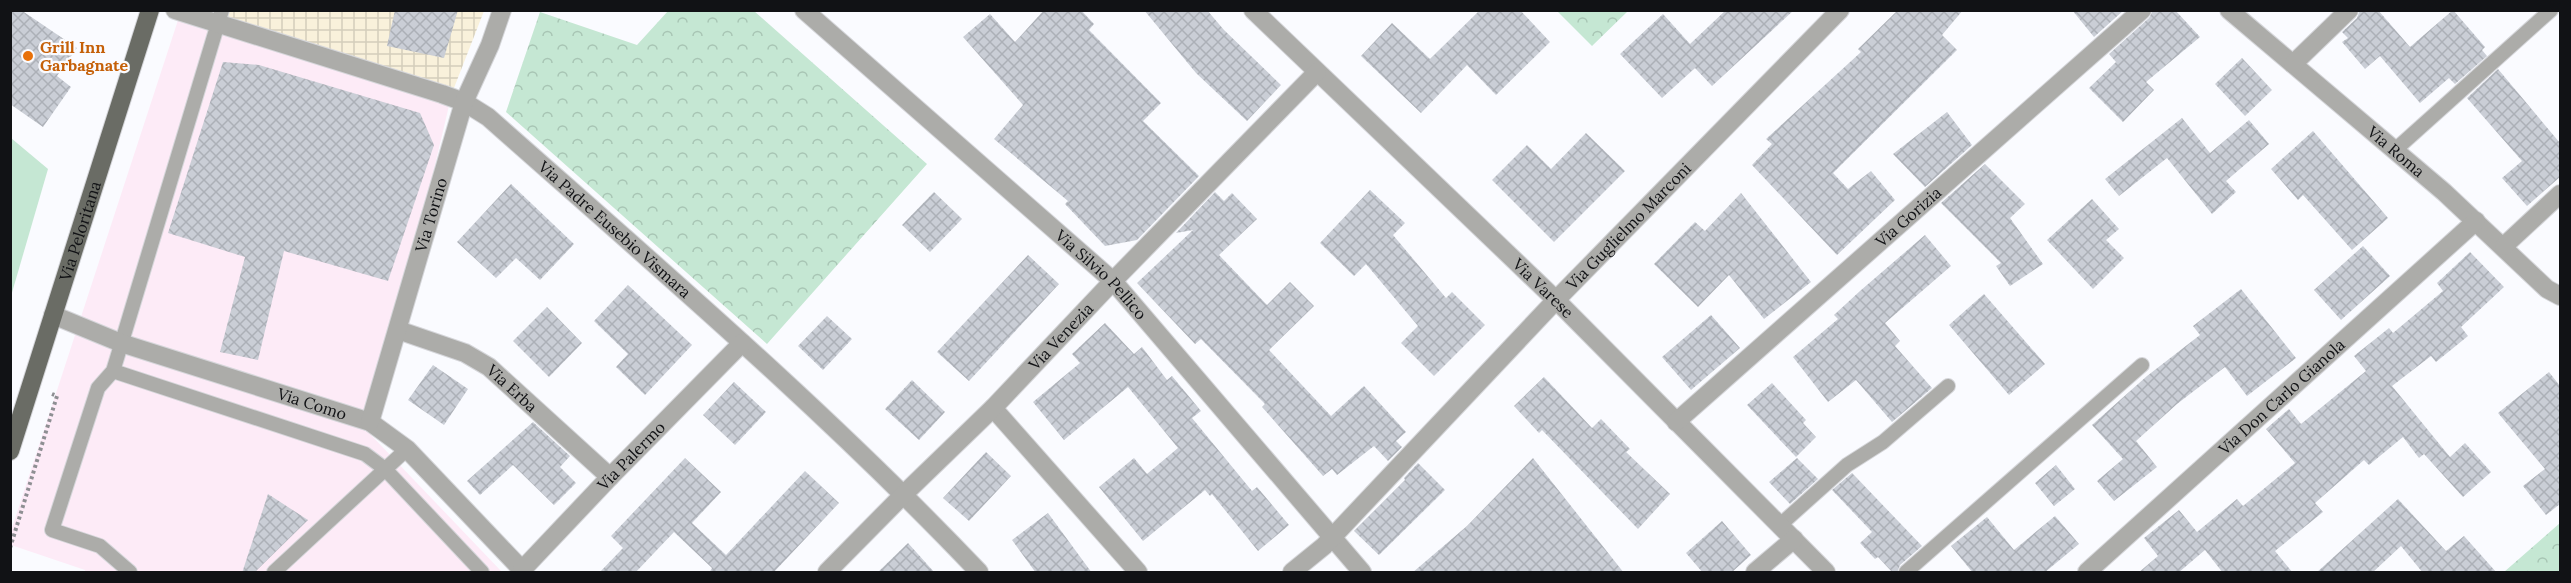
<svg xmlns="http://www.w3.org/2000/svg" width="2571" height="583" viewBox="0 0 2571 583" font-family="Lora,serif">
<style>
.commercial{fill:#fdebf7}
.industrial{fill:url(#industrial-grid)}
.grass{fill:#c5e7d3}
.park{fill:url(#park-crowns)}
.building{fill:url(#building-cross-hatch)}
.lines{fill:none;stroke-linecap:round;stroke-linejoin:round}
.lane-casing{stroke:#d5d6da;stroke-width:16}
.street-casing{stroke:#d5d6da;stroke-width:20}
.primary-casing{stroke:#d5d6da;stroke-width:20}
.path{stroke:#8e8f93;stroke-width:4;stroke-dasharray:3 3;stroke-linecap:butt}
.lane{stroke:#acaca9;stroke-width:14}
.street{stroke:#acaca9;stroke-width:18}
.primary{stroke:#6a6c65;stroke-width:18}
.food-dot{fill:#e8710a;stroke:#fafbff;stroke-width:2}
.labels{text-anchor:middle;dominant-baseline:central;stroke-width:4.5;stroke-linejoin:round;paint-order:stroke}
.food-label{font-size:16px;font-weight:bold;fill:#c56008;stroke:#fafbff;text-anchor:start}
.street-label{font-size:16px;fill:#111215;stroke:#fafbff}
</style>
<defs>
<pattern id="industrial-grid" width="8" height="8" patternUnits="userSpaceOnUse" patternTransform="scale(1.5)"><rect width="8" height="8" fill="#f9f1db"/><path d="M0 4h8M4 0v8" fill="none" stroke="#d4cebb"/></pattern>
<pattern id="park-crowns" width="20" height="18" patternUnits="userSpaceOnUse" patternTransform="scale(1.5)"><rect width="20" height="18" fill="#c5e7d3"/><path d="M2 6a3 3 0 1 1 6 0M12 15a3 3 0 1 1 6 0" fill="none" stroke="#a8c5b4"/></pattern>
<pattern id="building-cross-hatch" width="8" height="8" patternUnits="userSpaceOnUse" patternTransform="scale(1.5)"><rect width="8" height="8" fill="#caced6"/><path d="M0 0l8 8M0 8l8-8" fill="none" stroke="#acb0b7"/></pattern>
</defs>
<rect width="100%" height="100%" fill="#fafbff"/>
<path class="commercial" d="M181,11L452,93L371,435L502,572H85V570L11,545V531Z"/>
<path class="industrial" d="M202,11H484L452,93Z"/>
<path class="grass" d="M11,138L48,169L11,296Z"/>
<path class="park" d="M668,11H754L927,164L767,344L506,112L540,12L637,45Z
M1557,11H1628L1592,46Z
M2560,523V572H2504Z"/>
<path class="building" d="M10,10H21L77,48L57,76L71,87L43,127L10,104Z
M395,10H458L444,58L387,46Z
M1044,10H1081L1094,24L1089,30L1161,103L1143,121L1199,176L1137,240L1105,246L1065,204L1068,201L994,139L1023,105L963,37L990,14L1015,42Z
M1144,10H1207L1224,30L1281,85L1247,121L1196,73Z
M1480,10H1520L1550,42L1496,95L1467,65L1421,113L1361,56L1392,23L1430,59Z
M1726,10H1794L1712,86L1695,68L1662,98L1620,54L1663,14L1690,44Z
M1898,10H1963L1942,35L1957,50L1833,173L1848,189L1871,171L1895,200L1837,255L1752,165L1772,144L1766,139L1861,52L1858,49Z
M2072,10H2124L2094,37Z
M2153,10H2175L2200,37L2146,82L2154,90L2123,122L2089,88L2116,62L2109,54L2149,18Z
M2360,10H2378L2410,47L2453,10L2485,47L2482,50L2487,56L2455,84L2449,78L2420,103L2380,56L2365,69L2342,42L2348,38L2342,32L2357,18Z
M2242,58L2272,90L2245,116L2215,84Z
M223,62L259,65L420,113L434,145L388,281L284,251L258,360L220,352L245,257L168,233Z
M2498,69L2560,143V177L2527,206L2502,178L2522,161L2467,98Z
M1947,112L1972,145L1925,187L1893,154Z
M2182,118L2210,153L2249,120L2269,144L2226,181L2236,192L2212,214L2167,158L2119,196L2105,179Z
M2313,131L2388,218L2352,250L2303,195L2298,200L2271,169Z
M1586,133L1625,171L1554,242L1492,180L1527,145L1551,169Z
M1985,164L2025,204L2010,218L2043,264L2010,286L1996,266L2001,263L1941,203Z
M511,184L574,244L540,280L516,258L496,278L457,242Z
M1370,190L1405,223L1393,235L1446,298L1452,292L1485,325L1434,376L1401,343L1418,326L1366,264L1354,276L1320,243Z
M934,192L962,219L930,252L902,225Z
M1215,192L1224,201L1232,193L1257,219L1219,255L1267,305L1290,282L1314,306L1269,350L1331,416L1364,386L1406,432L1396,441L1402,447L1388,461L1374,446L1337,475L1332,469L1323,476L1262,407L1265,404L1201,339L1195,344L1137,283L1193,230L1176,233Z
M1741,193L1811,282L1764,319L1729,275L1698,307L1654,264L1695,222L1705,231Z
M2092,199L2119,229L2106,240L2124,258L2093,289L2047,240Z
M1925,235L1951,266L1885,323L1900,341L1895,346L1932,388L1892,422L1856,380L1828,402L1793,357L1838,319L1834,315L1860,291Z
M2363,246L2390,276L2341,320L2314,290Z
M2470,252L2504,287L2461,327L2468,336L2436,362L2431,356L2392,386L2450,457L2465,443L2491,472L2463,497L2424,454L2419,458L2403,437L2369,465L2364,460L2315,503L2323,512L2275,551L2293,573H2223L2205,550L2178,573H2138L2158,556L2144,538L2179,510L2197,532L2237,499L2243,506L2295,463L2266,429L2289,409L2301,424L2366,371L2354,356L2389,328L2393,333L2443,291L2437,283Z
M1028,255L1059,284L969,381L937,352Z
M628,285L692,345L645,395L616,367L628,354L594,321Z
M2241,289L2296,358L2247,396L2225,367L2177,404L2136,441L2157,467L2114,501L2097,481L2123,459L2092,425L2147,376L2200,335L2193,326Z
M1984,294L2045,364L2009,395L1949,325Z
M547,307L582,343L549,377L513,341Z
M1711,315L1740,348L1691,390L1662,357Z
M827,316L852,339L823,370L798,346Z
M1105,323L1134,354L1142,347L1167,380L1172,376L1201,411L1192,418L1252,491L1257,487L1289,525L1258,551L1212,494L1210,496L1205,490L1143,541L1099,487L1134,458L1147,474L1178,448L1128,387L1064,440L1033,402L1080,363L1072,354Z
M433,365L468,389L444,425L408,400Z
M2549,372L2560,386V504L2546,515L2523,486L2545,469L2498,413Z
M1544,377L1592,428L1601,419L1630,449L1626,452L1670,494L1638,529L1542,430L1539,433L1514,406Z
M912,380L945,412L919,440L885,409Z
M734,382L766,412L735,445L703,415Z
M1772,383L1806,420L1803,423L1816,437L1796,457L1747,405Z
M533,422L570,456L560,467L576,483L554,505L513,465L480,495L467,481Z
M986,452L1011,476L969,521L943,498Z
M685,458L721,492L692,523L726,555L805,471L839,503L773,573H709L712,568L674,532L635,573H599L623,548L611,536Z
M1533,458L1624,573H1412L1467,526Z
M1797,458L1818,479L1790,504L1769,482Z
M1418,463L1445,490L1379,555L1354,531L1405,480L1404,478Z
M2056,465L2075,489L2054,506L2035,483Z
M1852,473L1922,546L1900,565L1897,573H1893L1878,557L1875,559L1860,543L1872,532L1832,490Z
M268,494L308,520L254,573H242Z
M2398,499L2446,551L2464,536L2497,573H2423L2401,546L2372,573H2316Z
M1048,513L1092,573H1036L1012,540Z
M2055,516L2079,544L2044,573H1973L1951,546L1987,517L2014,550Z
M1722,521L1751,555L1731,573H1703L1686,553Z
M908,543L935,573H877Z"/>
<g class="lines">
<defs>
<path id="lane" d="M2395,150L2551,10
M113,371L365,454L385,469L482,572
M1780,525L1847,465L1883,442L1948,386
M130,572L100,546L52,530L98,388L113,371L117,358L222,10
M274,572L407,449
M1906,572L2142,365"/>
<g id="street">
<path id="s1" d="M175,10L442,94L464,102L488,117C655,265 825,410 979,572"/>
<path id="s2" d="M804,10L1113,281L1362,572"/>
<path id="s3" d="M1253,10L1556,300L1826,572"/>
<path id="s4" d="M2229,10L2444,192L2547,289L2560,296"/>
<path d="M2293,64L2349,10"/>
<path d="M2504,246L2560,194"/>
<path id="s5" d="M53,315L121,343L370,422L407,449L524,572"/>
<path id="s6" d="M398,330L465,353L489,367L610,477"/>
<path d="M993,408L1138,572"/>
<path id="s7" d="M370,422L464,102L490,45L502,10"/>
<path id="s8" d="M1676,422L2142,10"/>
<path id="s9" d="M522,570L610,477L742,343"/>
<path id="s10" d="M827,572L904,494L993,408L1113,281L1317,72"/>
<path id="s11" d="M1292,572L1324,546L1556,300L1840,10"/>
<path d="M1755,572L1794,539"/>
<path id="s12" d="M2087,572L2476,221"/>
</g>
<g id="primary">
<path id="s13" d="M10,451L150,10"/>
</g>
</defs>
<use href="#lane" class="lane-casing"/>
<use href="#street" class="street-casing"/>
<use href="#primary" class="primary-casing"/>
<path class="path" d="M10,548L57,396L52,394"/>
<use href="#lane" class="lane"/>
<use href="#street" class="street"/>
<use href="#primary" class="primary"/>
</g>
<circle class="food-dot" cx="28" cy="56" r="6"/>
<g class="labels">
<g class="food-label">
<text x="40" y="47">Grill Inn<tspan x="40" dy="18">Garbagnate</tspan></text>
</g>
<g class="street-label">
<text stroke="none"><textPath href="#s4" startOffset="219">Via Roma</textPath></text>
<text stroke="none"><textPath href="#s7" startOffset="216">Via Torino</textPath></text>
<text stroke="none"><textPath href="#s8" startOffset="310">Via Gorizia</textPath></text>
<text stroke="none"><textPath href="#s11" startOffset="483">Via Guglielmo Marconi</textPath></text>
<text stroke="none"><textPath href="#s1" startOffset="501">Via Padre Eusebio Vismara</textPath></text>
<text stroke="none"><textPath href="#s13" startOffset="231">Via Peloritana</textPath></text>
<text stroke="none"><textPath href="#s2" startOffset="398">Via Silvio Pellico</textPath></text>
<text stroke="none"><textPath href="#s3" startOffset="402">Via Varese</textPath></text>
<text stroke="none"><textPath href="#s10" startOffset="332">Via Venezia</textPath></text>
<text stroke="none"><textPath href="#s6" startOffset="130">Via Erba</textPath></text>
<text stroke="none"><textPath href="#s12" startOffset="262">Via Don Carlo Gianola</textPath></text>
<text stroke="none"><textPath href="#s5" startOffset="274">Via Como</textPath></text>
<text stroke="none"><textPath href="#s9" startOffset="158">Via Palermo</textPath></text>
</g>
</g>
<rect width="2571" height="583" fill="none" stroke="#111215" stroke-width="24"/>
</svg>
